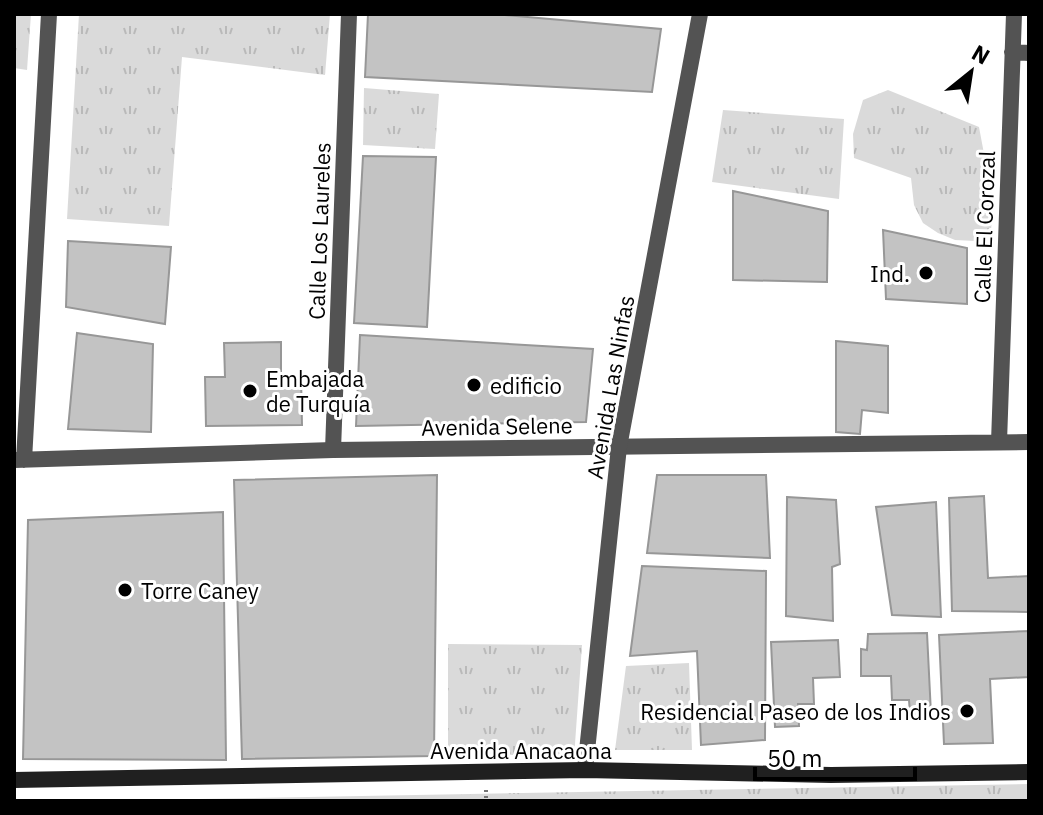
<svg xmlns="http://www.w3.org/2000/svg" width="1043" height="815" viewBox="0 0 1043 815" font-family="'IBM Plex Sans',sans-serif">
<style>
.grass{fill:url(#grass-tufts)}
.building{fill:#c3c3c3;stroke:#979797;stroke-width:2}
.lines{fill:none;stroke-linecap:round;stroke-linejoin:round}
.path{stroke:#757575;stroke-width:4;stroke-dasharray:2 4;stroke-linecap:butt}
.minor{stroke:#535353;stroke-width:16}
.tertiary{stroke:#535353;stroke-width:16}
.secondary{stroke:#202020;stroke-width:16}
.poi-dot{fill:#000;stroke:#fff;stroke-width:3}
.labels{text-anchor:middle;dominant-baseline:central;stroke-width:6;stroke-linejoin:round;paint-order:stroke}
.street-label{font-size:22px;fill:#000;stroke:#fff}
.poi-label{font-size:22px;fill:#000;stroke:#fff;text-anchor:start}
</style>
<defs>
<pattern id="grass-tufts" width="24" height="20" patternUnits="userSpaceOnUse" patternTransform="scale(2)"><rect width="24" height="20" fill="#dadada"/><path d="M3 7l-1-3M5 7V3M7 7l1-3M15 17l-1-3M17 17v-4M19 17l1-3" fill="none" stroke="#b9b9b9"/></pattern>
</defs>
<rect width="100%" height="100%" fill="#fff"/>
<path class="grass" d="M14,14H31L27,70L14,68Z
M79,14H330L325,75L182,57L169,226L67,219Z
M364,88L439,94L435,149L363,145Z
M888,90L979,127L993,202L991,231L975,241L955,240L938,233L923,223L914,205L911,178L854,158L853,134L863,100Z
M723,110L844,119L839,199L712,182Z
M448,644L582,645L574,758L448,752Z
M689,663L692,750H615L626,666Z
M1029,784V801H84Z"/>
<path class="building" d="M368,14H494L661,29L652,92L365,77Z
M363,156L436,157L427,327L354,323Z
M733,191L828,211L827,282L733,280Z
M883,230L967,248V304L886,299Z
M68,241L171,247L165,324L66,307Z
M77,333L153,344L151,432L68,429Z
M360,335L593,349L586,422L356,426Z
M836,341L888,346V413L862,410L860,434L836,432Z
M281,342V375H301L302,425L206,426L205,377H225L224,343Z
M437,475L434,756L242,759L234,480Z
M657,475H766L770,558L647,553Z
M984,496L988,578L1029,576V612L952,611L949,498Z
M787,497L836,500L840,564L832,567L833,621L786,616Z
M936,502L941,617L892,615L876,507Z
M223,512L226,760L23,759L28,520Z
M642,566L766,571L765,740L701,745L697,651L630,656Z
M1029,631V677L990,679L993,743L944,744L939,635Z
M927,633L931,714H910L909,700H892L891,676H861V649L867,650L868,634Z
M838,640L840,677L813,678L814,704H798L799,726L775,727L771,642Z"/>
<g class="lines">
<path class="path" d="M486,790V801"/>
<path class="minor" d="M1012,52L1029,53
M999,442L1014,14
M333,450L349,14
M14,460L333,450L1029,442
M24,460L49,14"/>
<path class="tertiary" d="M585,770L619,447L700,14"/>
<path class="secondary" d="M14,780L585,770L831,775L1029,772"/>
</g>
<g class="poi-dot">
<circle cx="926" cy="273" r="8"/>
<circle cx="474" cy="385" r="8"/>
<circle cx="250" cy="391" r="8"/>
<circle cx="125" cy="590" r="8"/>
<circle cx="967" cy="711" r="8"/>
</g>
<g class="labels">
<g class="street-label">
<text transform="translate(984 227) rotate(-88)">Calle El Corozal</text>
<text transform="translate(319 231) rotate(-88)">Calle Los Laureles</text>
<text transform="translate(610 387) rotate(-80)">Avenida Las Ninfas</text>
<text transform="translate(497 426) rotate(-1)">Avenida Selene</text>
<text x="521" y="750">Avenida Anacaona</text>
</g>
<g class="poi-label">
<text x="910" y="273" text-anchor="end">Ind.</text>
<text x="266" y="378">Embajada<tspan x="266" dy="25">de Turquía</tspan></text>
<text x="490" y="385">edificio</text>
<text x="141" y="590">Torre Caney</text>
<text x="951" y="711" text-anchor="end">Residencial Paseo de los Indios</text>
</g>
</g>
<rect width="1043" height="815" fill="none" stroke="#000000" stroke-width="32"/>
<g transform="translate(971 72) rotate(30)" stroke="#ffffff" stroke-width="6" paint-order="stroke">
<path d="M0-6L14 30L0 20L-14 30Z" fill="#000000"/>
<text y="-12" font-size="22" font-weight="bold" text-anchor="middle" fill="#000000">N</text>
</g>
<path d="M755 767v12h160v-12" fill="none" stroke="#000000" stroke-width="4"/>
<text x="767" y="767" font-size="24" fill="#000000" stroke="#ffffff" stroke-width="6" paint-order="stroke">50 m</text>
</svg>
